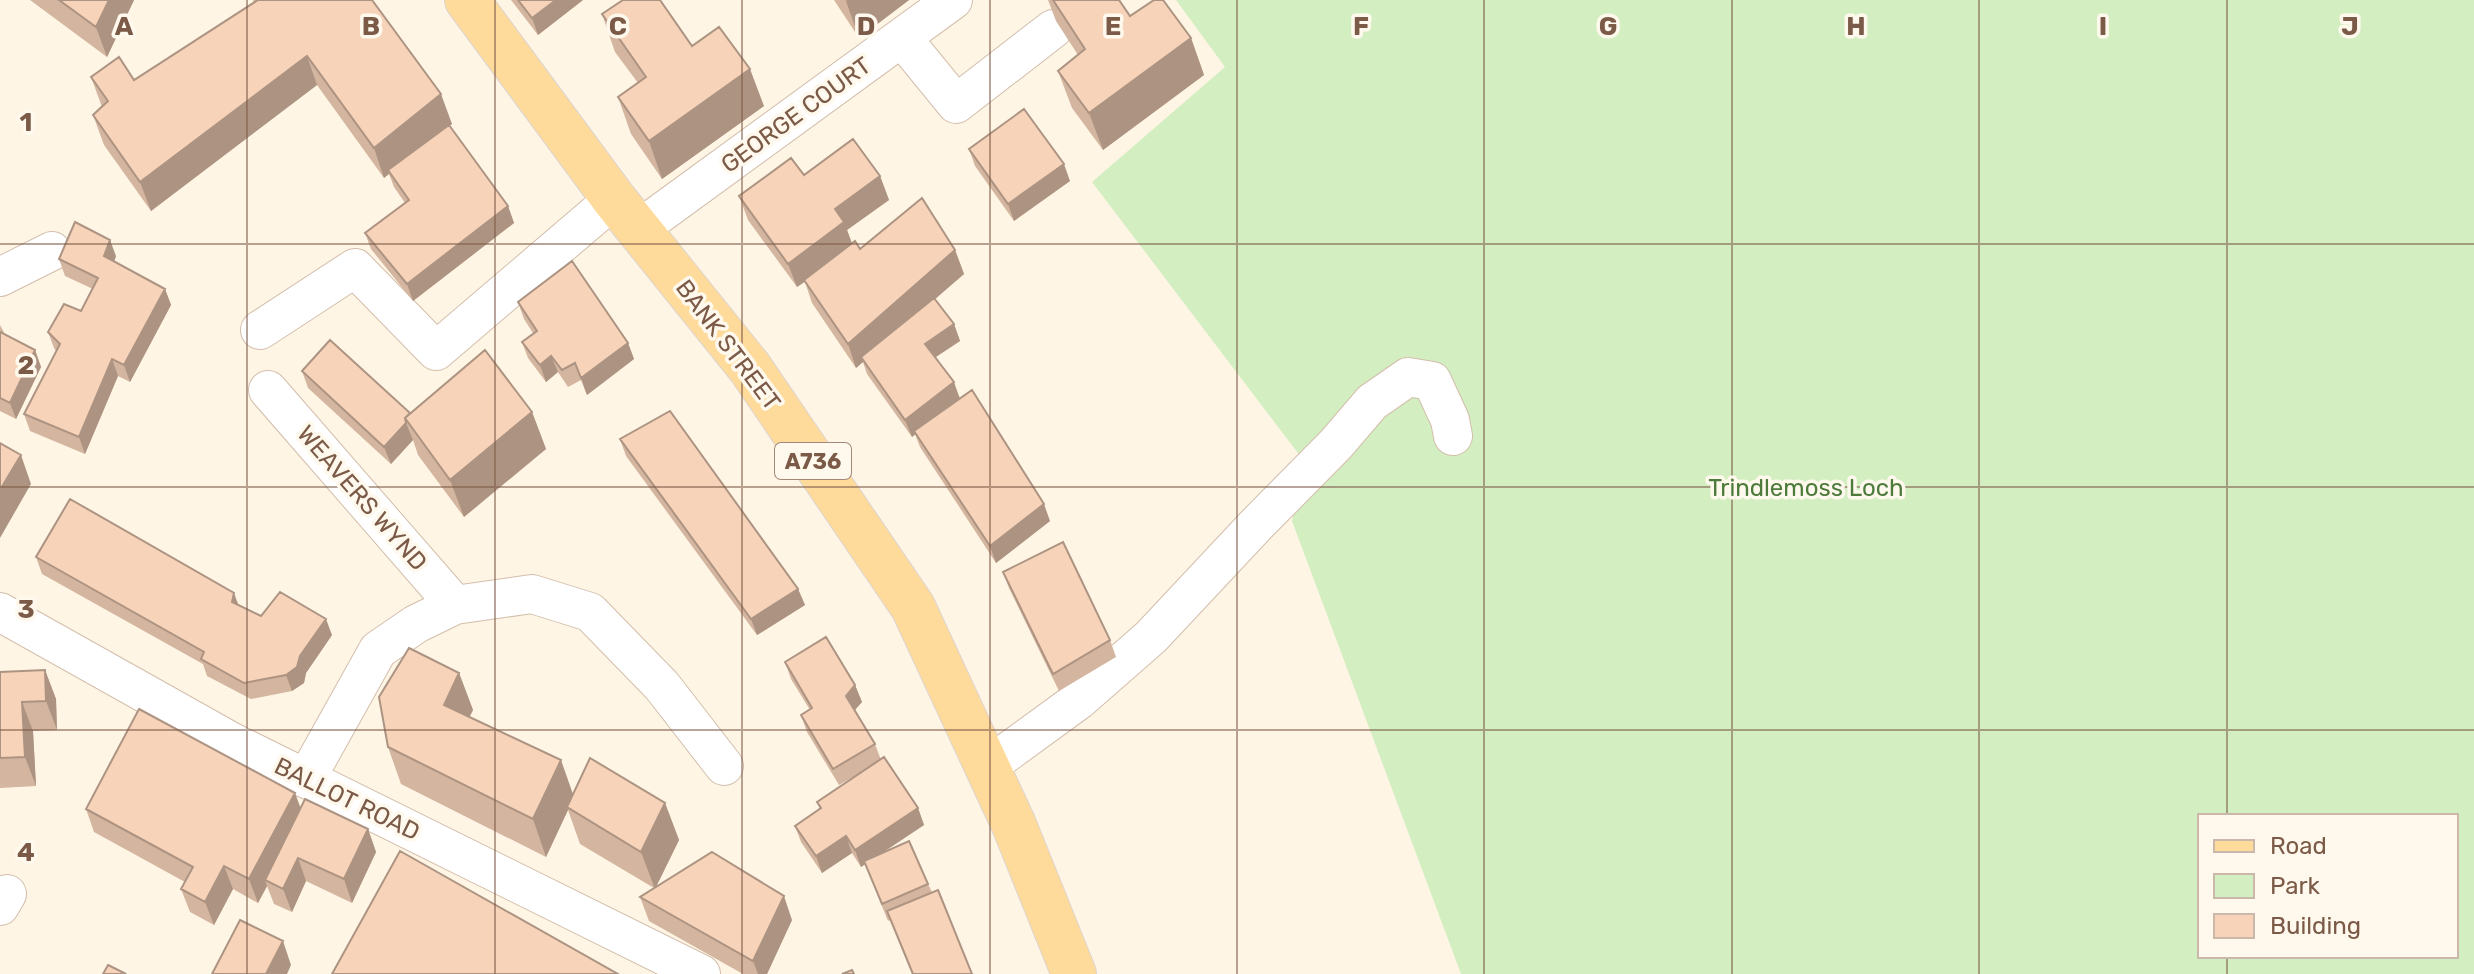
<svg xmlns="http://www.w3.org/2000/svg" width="2474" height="974" viewBox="0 0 2474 974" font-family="Rubik,sans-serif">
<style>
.green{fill:#d3eec1;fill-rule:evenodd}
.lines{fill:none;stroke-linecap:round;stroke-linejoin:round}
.minor-casing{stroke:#d4beac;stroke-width:40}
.major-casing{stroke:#ddd4cf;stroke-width:46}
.minor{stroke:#fff;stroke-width:38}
.major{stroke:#ffdb9b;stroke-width:44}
.wall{fill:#d4b59f}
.shaded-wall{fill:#ad9482}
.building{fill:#f7d3b9;stroke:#ad9482;stroke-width:2}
.grid{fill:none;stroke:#7b5a47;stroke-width:2;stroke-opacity:0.55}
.labels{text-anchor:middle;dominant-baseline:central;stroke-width:7;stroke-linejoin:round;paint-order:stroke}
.shield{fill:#fff8ed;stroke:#a38979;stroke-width:2}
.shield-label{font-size:22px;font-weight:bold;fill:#7b5a47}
.street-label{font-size:24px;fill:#7b5a47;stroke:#fff8ed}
.park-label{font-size:24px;fill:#4d7b3b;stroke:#fff8ed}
.grid-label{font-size:26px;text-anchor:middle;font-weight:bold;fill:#7b5a47;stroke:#fff8ed;stroke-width:7;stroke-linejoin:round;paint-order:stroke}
</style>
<rect width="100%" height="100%" fill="#fef5e5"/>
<path class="green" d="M1176,0H2474V974H1461L1292,521L1304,461L1092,182L1225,67ZM2200,816H2456V956H2200Z"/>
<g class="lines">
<defs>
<path id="minor" d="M903,39L956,104L1053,29
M639,229L953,0
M0,277L52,251
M260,330L355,268L436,351L614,199
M268,390L455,605
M0,612L232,742L701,974
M987,767L1079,700L1151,637L1255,526L1336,444L1372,402L1408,377L1432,381L1450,420L1453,436
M306,779L378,650L416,624L455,605L532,594L590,612L662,686L724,766
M0,906L7,894"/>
<path id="major" d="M467,0L614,199L750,368L913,607L1014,825L1074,974"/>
</defs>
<use href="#minor" class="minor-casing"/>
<use href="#major" class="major-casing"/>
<use href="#minor" class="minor"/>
<use href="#major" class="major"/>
</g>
<path class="wall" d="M30,0H134L107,57Z
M253,0H372L452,124L449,126L508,206L514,223L413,301L371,249L365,233L405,203L394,187L389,174L384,178L317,85L151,211L104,145L93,115L102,107L91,77L134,80L254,2Z
M511,0H583L538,35Z
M834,0H909L859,38Z
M1048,0H1119L1130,16L1191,38L1204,75L1103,150L1072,108L1058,71L1078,55L1056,21Z
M602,14L692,46L764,106L662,179L631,134L618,97L638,83L615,52Z
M969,149L1070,181L1014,221L975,166Z
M804,175L880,176L889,200L847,230L852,244L860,249L955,250L964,274L934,299L954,324L960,341L936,357L960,398L1050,521L996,563L920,447L915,434L912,437L867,374L863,362L856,368L812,303L805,282L797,287L748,220L739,196Z
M116,256L114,262L165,289L171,305L130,382L118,376L85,454L30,431L24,414L56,351L54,348L48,332L81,311L93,289L65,276L59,259Z
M518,302L628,343L634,359L587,395L581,380L568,387L558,372L546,382L528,358L522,342L533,333L524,319Z
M0,325L6,336L35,350L41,367L16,419L0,411Z
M302,371L410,413L532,412L546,449L464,517L418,455L413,440L391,464L308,388Z
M620,439L798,589L805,605L757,635L626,456Z
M36,557L239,605L261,616L332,635L306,673L304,683L292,691L251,699L207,676L203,664L42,574Z
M1003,572L1110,640L1116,657L1059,691L1009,588Z
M785,662L855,685L862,702L855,710L875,744L881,760L918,808L924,825L882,853L928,884L972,974H912L890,920L888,921L865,864L861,867L852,853L822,873L801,842L795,826L820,809L817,802L865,770L839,785L807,732L801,715L810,710L791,679Z
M45,670L56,699L57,730L33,731L36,786L0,788V672Z
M459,673L473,710L469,717L573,794L665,803L679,840L656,887L792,920L767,974H743L649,921L640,897L654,888L580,844L568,810L546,857L401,784L388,747Z
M300,807L368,829L376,852L352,903L306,881L292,912L274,904L267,886L258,903L233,889L214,925L190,912L181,889L185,882L94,832L86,809Z"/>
<path class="shaded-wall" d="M109,0H134L107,57L96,27Z
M556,0H583L538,35L532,18Z
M847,0H909L859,38L846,1Z
M1191,38L1204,75L1103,150L1089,113Z
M307,56L317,85L151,211L140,182Z
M750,69L764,106L662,179L649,141Z
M441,94L452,124L390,173L388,170L389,174L384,178L374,148Z
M1064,164L1070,181L1014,221L1008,204Z
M880,176L889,200L847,230L853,246L797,287L788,264L835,209Z
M508,206L514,223L413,301L407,284Z
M110,240L116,256L110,273L104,256Z
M955,250L964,274L864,361L861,357L863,362L856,368L848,344Z
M165,289L171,305L130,382L124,365Z
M954,324L960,341L931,360L925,344Z
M628,343L634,359L587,395L581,378Z
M35,350L41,367L16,419L10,403Z
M551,356L558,372L546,382L540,365Z
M112,359L118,376L85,454L79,437Z
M954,382L960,399L912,437L905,420Z
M532,412L546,449L464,517L450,480Z
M406,423L413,440L391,464L384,447Z
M21,455L31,484L0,538V490Z
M1044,504L1050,521L996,563L990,546Z
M798,589L805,605L757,635L751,619Z
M234,593L240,609L232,602Z
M326,619L332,635L306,673L304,683L292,691L286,675Z
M45,670L56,699L57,730L46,701Z
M459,673L473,710L457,742L444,705Z
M855,685L862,702L852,713L846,696Z
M22,702L33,731L36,786L25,757Z
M561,760L574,797L567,807L568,810L546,857L533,819Z
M295,793L304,817L265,880L267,886L258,903L249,879Z
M665,803L679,840L655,889L641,852Z
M918,808L924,825L861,867L855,850Z
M368,829L376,852L352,903L344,879Z
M846,836L852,853L822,873L816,856Z
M298,858L306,881L292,912L283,889Z
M224,866L233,889L214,925L205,902Z
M784,896L792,920L767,974H758L753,961Z
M283,941L291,965L287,974H266Z"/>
<path class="building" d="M59,0H109L96,27Z
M258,0H372L441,94L374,148L307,56L140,182L93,115L108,101L91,77L119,57L134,80Z
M518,0H556L532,18Z
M623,0H660L692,46L719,27L750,69L649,141L618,97L646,77L602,14Z
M1053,0H1119L1130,16L1154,0H1163L1191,38L1089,113L1058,71L1085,49Z
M1024,109L1064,164L1008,204L969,149Z
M449,125L508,206L407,284L365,233L409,200L388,170Z
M853,139L880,176L835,209L844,222L788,264L739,196L791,158L804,175Z
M922,198L955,250L848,344L804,280L855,241L860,249Z
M75,222L110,240L104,256L165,289L124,365L112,359L79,437L24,414L60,344L48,332L64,304L81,311L98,278L59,259Z
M572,261L628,343L581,378L575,363L562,370L551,356L540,365L522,342L537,331L518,302Z
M934,298L954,324L925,344L954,382L905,420L861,357Z
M0,332L35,350L10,403L0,398Z
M330,340L410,413L405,418L406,423L384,447L302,371Z
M485,350L532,412L450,480L405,418Z
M972,390L1044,504L990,546L914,431Z
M670,411L798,589L751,619L620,439Z
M0,443L21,455L0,490Z
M70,499L234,593L232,602L261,616L280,592L326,619L300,656L297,667L286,675L244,683L201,659L204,652L36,557Z
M1063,542L1110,640L1053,674L1003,572Z
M826,637L855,685L846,696L875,744L833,769L801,715L812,708L785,662Z
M409,648L459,673L444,705L561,760L533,819L388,747L379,697Z
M45,670L46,701L22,702L25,757L0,758V672Z
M139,709L295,793L249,879L224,866L205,902L181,889L193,867L86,809Z
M884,757L918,808L855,850L846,836L816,856L795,826L821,808L817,802Z
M590,758L665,803L641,852L567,807Z
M305,799L368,829L344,879L298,858L283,889L265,880Z
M909,841L928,884L882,904L864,861Z
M400,851L618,974H332Z
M712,852L784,896L753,961L640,897Z
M938,890L972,974H913L887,911Z
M240,920L283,941L266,974H212Z
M108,965L126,974H103Z
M852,970L854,974H842Z"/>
<path class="grid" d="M247,0V974M495,0V974M742,0V974M990,0V974M1237,0V974M1484,0V974M1732,0V974M1979,0V974M2227,0V816M0,244H2474M0,487H2474M0,730H2474M2227,956V974"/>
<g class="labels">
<rect class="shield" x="775" y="443" width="76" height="36" rx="6"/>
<g class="shield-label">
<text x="813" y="461">A736</text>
</g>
<g class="street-label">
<text transform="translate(796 115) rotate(-36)">GEORGE COURT</text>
<text transform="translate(728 345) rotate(53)">BANK STREET</text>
<text transform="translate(362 498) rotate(49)">WEAVERS WYND</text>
<text transform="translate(347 799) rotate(26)">BALLOT ROAD</text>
</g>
<g class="park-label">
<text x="1806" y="488">Trindlemoss Loch</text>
</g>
</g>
<g class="grid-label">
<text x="124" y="35">A</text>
<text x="371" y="35">B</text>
<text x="618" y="35">C</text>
<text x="866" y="35">D</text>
<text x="1113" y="35">E</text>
<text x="1361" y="35">F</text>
<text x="1608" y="35">G</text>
<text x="1856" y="35">H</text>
<text x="2103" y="35">I</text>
<text x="2350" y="35">J</text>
<text x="26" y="131">1</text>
<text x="26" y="374">2</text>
<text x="26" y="618">3</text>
<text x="26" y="861">4</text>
</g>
<rect x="2198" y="814" width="260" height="144" fill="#fff8ed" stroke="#cab9ab" stroke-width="2"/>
<rect x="2214" y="840" width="40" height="12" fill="#ffdb9b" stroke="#cab9ab" stroke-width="2"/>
<text x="2270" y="854" font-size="24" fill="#7b5a47">Road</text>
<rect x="2214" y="874" width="40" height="24" fill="#d3eec1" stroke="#cab9ab" stroke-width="2"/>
<text x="2270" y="894" font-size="24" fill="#7b5a47">Park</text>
<rect x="2214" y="914" width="40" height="24" fill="#f7d3b9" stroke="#cab9ab" stroke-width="2"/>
<text x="2270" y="934" font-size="24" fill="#7b5a47">Building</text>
</svg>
